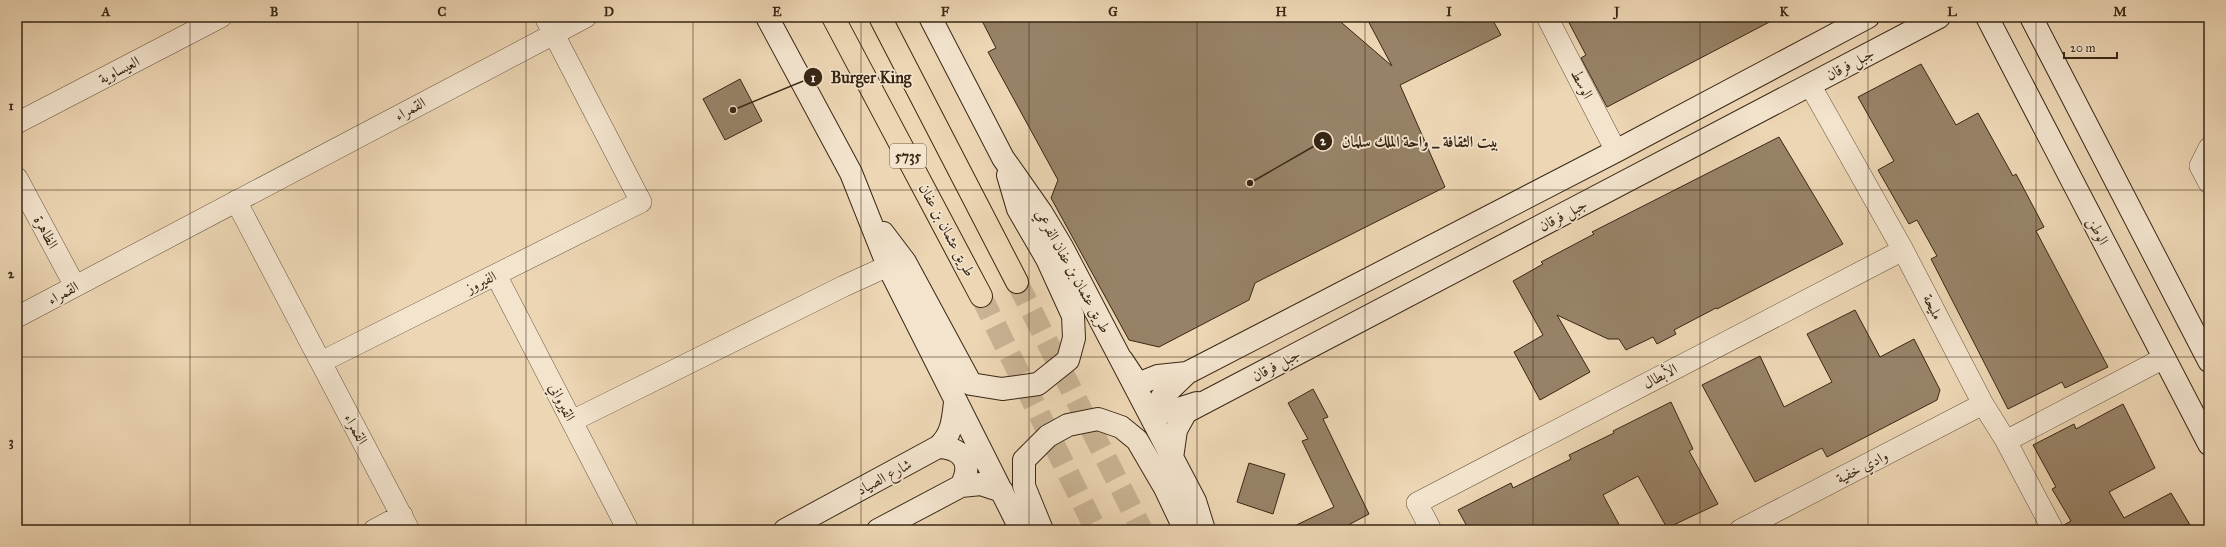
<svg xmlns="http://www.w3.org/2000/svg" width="2226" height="547" viewBox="0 0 2226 547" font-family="'IM FELL Great Primer',Amiri,serif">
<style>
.building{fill:#978267;stroke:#392714}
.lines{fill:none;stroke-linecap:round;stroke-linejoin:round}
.primary-tunnel{stroke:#c9b394;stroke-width:22;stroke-dasharray:22 11;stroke-linecap:butt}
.street-casing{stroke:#66533c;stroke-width:22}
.secondary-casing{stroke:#392714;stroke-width:24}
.primary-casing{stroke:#392714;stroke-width:24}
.street{stroke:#f3e4ce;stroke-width:21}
.secondary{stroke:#f3e4ce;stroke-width:22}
.primary{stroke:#edd6b4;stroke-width:22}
.grid{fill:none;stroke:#392714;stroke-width:1;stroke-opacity:0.55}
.labels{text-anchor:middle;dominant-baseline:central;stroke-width:3.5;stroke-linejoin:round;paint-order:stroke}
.shield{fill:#f3e4ce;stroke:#71604c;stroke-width:1}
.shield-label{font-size:14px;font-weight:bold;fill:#392714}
.street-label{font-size:15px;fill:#392714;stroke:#f3e4ce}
.leader{fill:none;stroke:#392714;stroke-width:1.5}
.callout-dot{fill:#392714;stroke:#f3e4ce;stroke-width:1.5}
.mark-label{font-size:12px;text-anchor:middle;font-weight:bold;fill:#fff}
.callout-label{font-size:16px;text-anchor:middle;font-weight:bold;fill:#392714;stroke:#f3e4ce;stroke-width:3.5;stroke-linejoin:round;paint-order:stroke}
.neatline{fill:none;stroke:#392714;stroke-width:1.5}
.grid-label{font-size:13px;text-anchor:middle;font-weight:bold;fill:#392714}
</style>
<rect width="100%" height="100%" fill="#edd6b4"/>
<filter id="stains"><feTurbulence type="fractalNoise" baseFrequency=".005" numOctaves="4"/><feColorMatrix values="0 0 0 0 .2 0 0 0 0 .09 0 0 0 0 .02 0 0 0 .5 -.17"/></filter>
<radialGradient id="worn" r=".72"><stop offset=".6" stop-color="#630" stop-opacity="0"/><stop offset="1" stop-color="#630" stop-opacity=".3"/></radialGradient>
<path class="building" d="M980,17H1335L1392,66L1366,17H1491L1501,35L1400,85L1445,187L1255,283L1249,300L1159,347L1129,340L1051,198L1058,180L988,52L996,48Z
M1566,17H1779L1607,107L1581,58L1586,55Z
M1921,64L1956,125L1978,113L2013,176L2016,174L2044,227L2036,231L2108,367L2065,388L2062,382L2008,409L1931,259L1937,256L1917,220L1909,224L1878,170L1894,161L1858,97Z
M740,79L762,121L725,140L703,99Z
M1779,137L1843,244L1717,309L1716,308L1674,330L1676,334L1657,344L1653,337L1626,350L1619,339H1608L1557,315L1590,372L1540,400L1514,352L1543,335L1513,281L1543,264L1541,262L1594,234L1592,232Z
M1855,310L1880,357L1914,339L1940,390L1937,400L1827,457L1822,448L1755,482L1702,385L1760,356L1784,407L1832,382L1807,334Z
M1313,389L1328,417L1323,419L1369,514L1339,530H1286L1334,507L1302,441L1308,439L1288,403Z
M1671,402L1693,449L1689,451L1718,504L1667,528L1638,476L1603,495L1622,530H1469L1458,510L1511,483L1513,488L1571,459L1569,455L1614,433L1613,431Z
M2123,404L2155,468L2109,492L2124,518L2171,493L2193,530H2065L2064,525L2071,521L2052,489L2056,487L2033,445L2074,424L2076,429Z
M1249,463L1285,474L1273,514L1237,502Z"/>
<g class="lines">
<path class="primary-tunnel" d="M1017,282L1142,530
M981,296L1096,530"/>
<defs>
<path id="street" d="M1547,17L1616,151
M1810,85L1903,250L1983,404L2006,441L2053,530
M17,123L221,17
M2209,148L2200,166L2209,183
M17,178L75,286
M236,201L409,530
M496,275L628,530
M17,317L586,17
M321,362L641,202L545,17
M572,421L844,286L888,266
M2006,441L2164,358
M374,530L402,515
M1431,530L1417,503L1903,250
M1740,530L1983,404"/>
<path id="secondary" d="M767,17L851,173L888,266L1021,530
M930,17L1003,158L1041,212L1062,247L1195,501L1204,530
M1987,17L2209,444
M2031,17L2209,361
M883,233L905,262L971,384L1002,389L1038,384L1068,360L1074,338L1073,316L1047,259L1018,209L1008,175
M1122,360L1138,384L1158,376L1187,373L1616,151L1868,17
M1187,373L1162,397L1169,412L1197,403
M938,447C964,448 973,464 961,486
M1172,458L1176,430L1186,412L1939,17
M785,530L938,447C952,435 953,420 955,402
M878,530L961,486L981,484L1002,491
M1042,530L1024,486V460L1048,436L1068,425L1098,419L1121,427L1137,440L1165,488L1185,530"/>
<path id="primary" d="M833,17L981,296
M880,17L1017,282"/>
</defs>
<use href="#street" class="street-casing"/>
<use href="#secondary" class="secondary-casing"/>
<use href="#primary" class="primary-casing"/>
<use href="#street" class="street"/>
<use href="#secondary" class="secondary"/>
<use href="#primary" class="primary"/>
</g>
<path class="grid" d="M190,17V530M358,17V530M526,17V530M693,17V530M861,17V530M1029,17V530M1197,17V530M1365,17V530M1533,17V530M1700,17V530M1868,17V530M2036,17V530M17,190H2209M17,357H2209"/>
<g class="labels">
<rect class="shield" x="890" y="144" width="36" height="24" rx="3"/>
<g class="shield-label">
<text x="908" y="156">5735</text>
</g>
<g class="street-label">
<text transform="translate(1850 64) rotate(-28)">جبل فرقان</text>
<text transform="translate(119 70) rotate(-27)">العيساوية</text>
<text transform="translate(1582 84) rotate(63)">الوسط</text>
<text transform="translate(410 109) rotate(-28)">القمراء</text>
<text transform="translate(1563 215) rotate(-28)">جبل فرقان</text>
<text transform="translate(947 230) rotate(62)">طريق عثمان بن عفان</text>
<text transform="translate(2098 231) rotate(63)">الوطن</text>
<text transform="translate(46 232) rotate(62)">الظاهرة</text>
<text transform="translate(1073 271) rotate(61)">طريق عثمان بن عفان الفرعي</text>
<text transform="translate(481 282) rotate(-26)">الفيروز</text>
<text transform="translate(63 293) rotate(-28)">القمراء</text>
<text transform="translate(1933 307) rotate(63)">مليحة</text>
<text transform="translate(1276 365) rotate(-28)">جبل فرقان</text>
<text transform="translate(1660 376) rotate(-28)">الأبطال</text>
<text transform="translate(562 402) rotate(63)">القيرواني</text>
<text transform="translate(356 429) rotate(62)">القمراء</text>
<text transform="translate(1862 467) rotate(-27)">وادي خفية</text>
<text transform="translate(884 477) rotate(-28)">شارع الصياد</text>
</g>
</g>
<path class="leader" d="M733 110L813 77M1250 183L1323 141"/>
<g class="callout-dot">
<circle cx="733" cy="110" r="4"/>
<circle cx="1250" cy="183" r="4"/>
<circle cx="813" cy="77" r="10"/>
<circle cx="1323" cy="141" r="10"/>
</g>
<g class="mark-label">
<text x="813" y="82">1</text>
<text x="1323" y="145">2</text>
</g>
<g class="callout-label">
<text x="871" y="83">Burger King</text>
<text x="1420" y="147">بيت الثقافة _ واحة الملك سلمان</text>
</g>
<rect width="2226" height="547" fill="none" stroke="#edd6b4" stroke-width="44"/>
<path d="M2064 52v6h53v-6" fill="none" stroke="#392714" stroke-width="2"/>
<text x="2070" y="52" font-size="12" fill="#392714" stroke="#f3e4ce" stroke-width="3" paint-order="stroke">20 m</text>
<rect x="22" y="22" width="2182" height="503" class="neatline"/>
<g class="grid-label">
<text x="106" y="16">A</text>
<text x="274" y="16">B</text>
<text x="442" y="16">C</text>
<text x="609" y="16">D</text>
<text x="777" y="16">E</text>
<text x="945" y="16">F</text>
<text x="1113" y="16">G</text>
<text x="1281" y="16">H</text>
<text x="1449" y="16">I</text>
<text x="1617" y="16">J</text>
<text x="1784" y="16">K</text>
<text x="1952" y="16">L</text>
<text x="2120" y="16">M</text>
<text x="11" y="110">1</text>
<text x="11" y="278">2</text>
<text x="11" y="446">3</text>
</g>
<rect width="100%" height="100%" filter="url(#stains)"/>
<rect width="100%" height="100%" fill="url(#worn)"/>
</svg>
